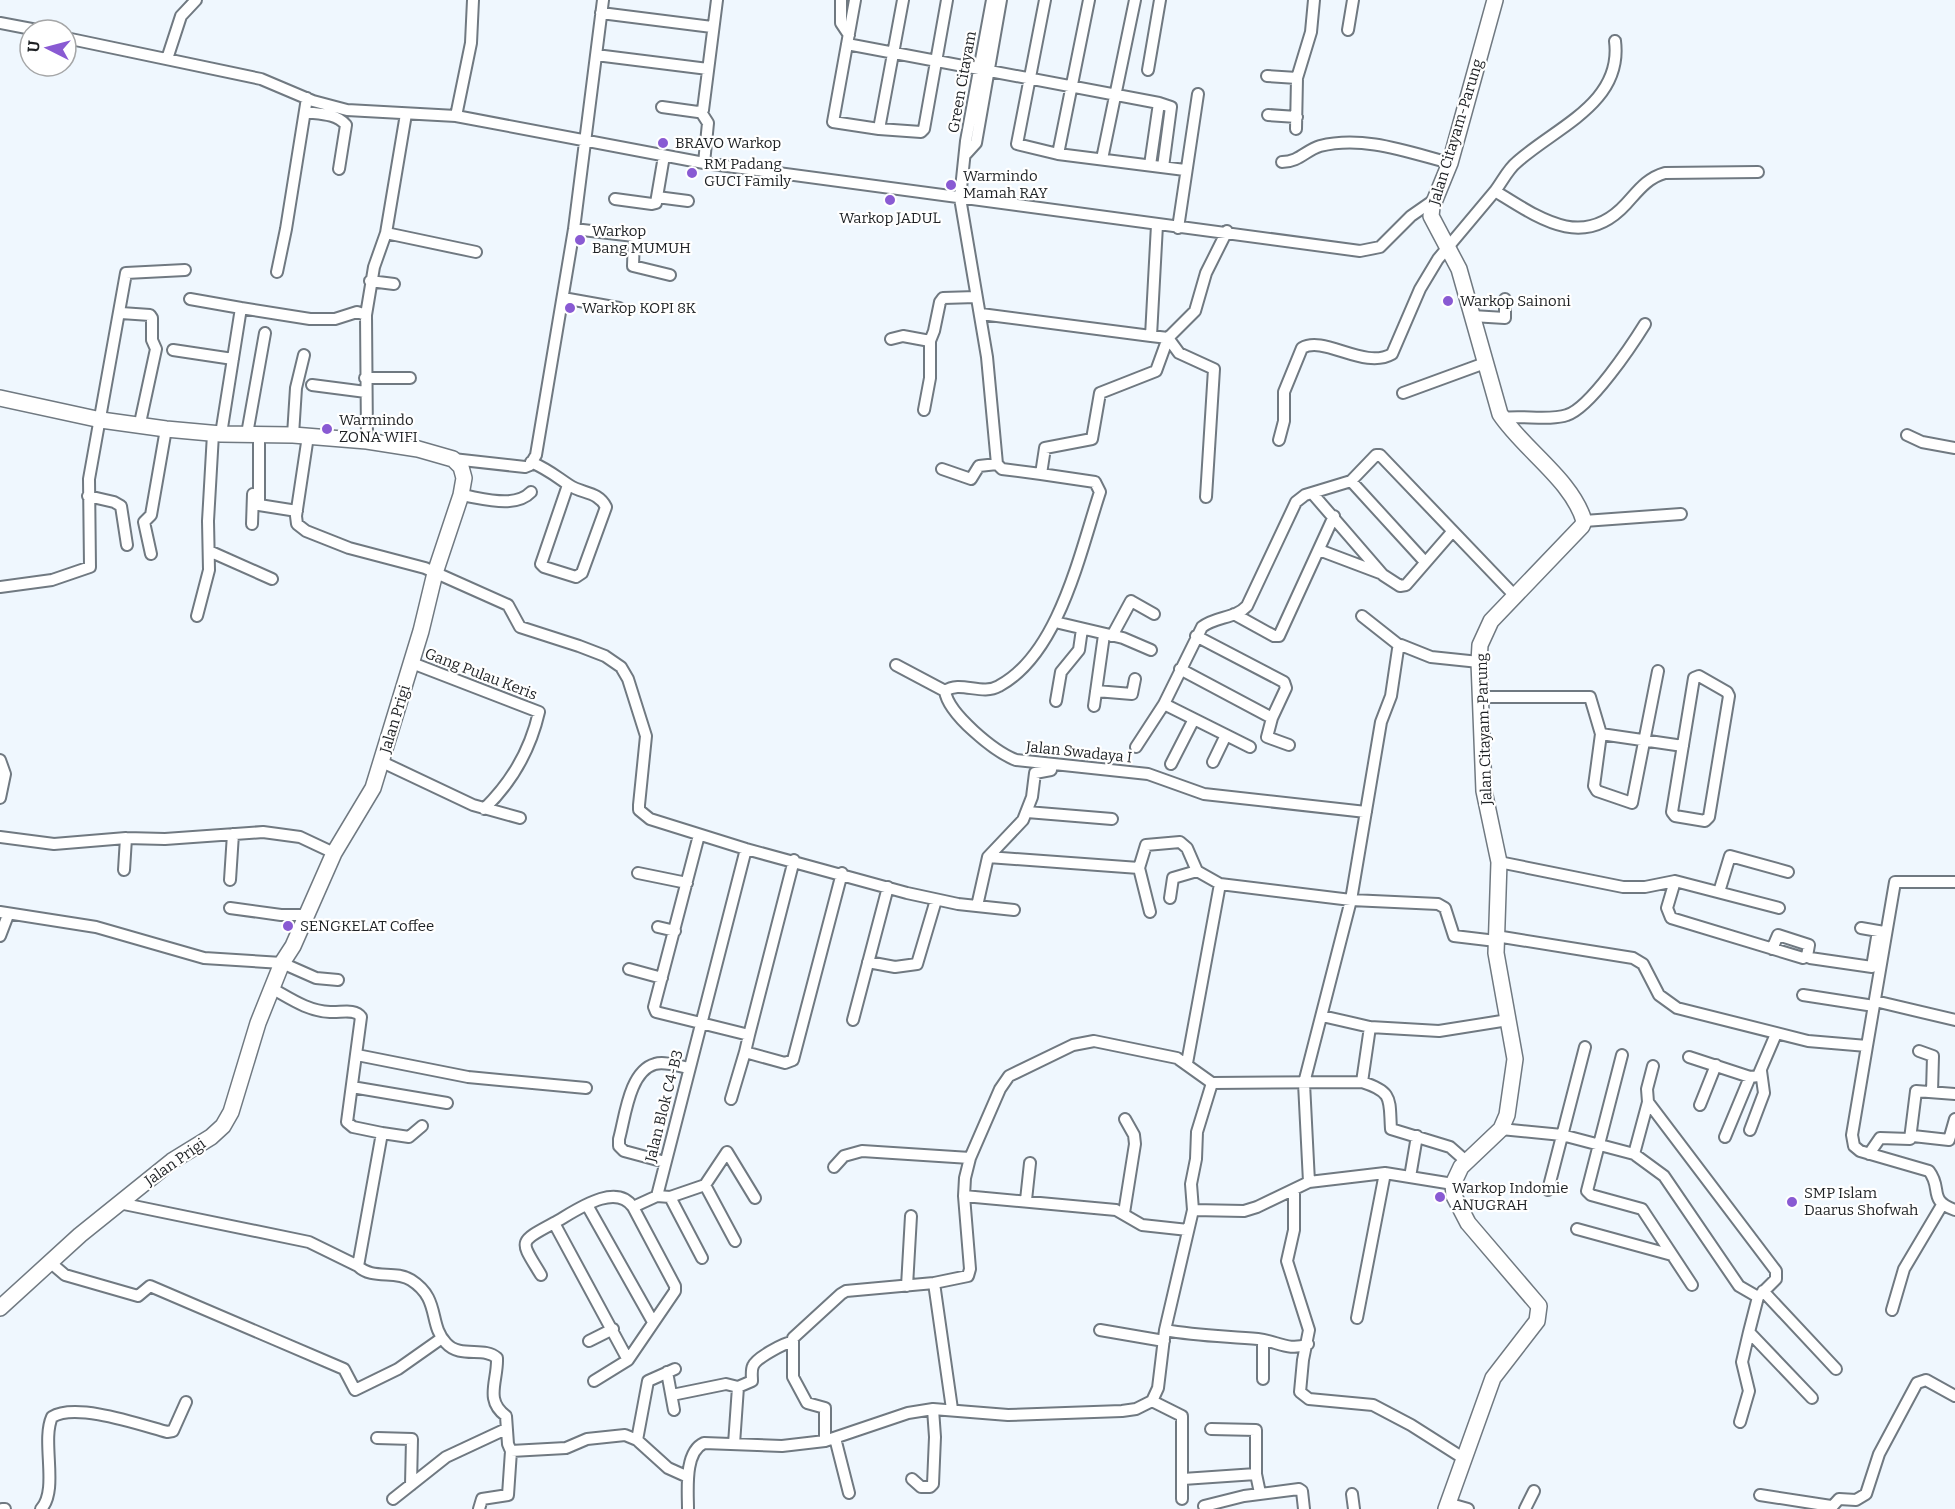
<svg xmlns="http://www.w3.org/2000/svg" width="1955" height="1509" viewBox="0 0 1955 1509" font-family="Bitter,serif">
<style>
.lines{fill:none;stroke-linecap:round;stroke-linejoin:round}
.street-casing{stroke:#707981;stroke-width:14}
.secondary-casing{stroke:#707981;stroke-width:18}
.street{stroke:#fff;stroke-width:10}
.secondary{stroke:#fff;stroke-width:15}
.poi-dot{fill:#895ad3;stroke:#fff;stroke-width:2}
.labels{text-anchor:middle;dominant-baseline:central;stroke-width:4.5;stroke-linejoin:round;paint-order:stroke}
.street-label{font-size:15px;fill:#1e2124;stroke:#fff}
.poi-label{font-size:15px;fill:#1e2124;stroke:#fff;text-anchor:start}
</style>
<rect width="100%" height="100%" fill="#eff7fe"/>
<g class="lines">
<defs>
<path id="street" d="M841,0V23L849,35
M855,0L833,122L879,129L921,132L924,129L947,0
M992,0L966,141L960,198L987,357L997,464L1002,469L1041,474L1045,448L1092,439L1100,393L1156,371L1168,338
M1045,0L1017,144L1058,154L1185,170
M601,13L712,27
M0,23L37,30
M1348,30L1353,0
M66,38L261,79L313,101L347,110L456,116L704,163L1360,251L1380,247L1411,216L1434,200
M847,44L1159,103L1150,165
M596,55L708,69
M167,59L181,16L196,0
M1148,70L1160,0
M1267,76L1297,78
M1159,103L1171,107L1163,167
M662,107L698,112L703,110L717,0
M305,112C319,114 336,113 346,125L339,169
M701,112L708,123L704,163
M1268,115L1297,117
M456,116L471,43L473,0
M879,129L903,0
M1296,129L1297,78L1311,32L1314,0
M966,154L976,143L1001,0
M1058,154L1089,0
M664,156L657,197L688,201
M1102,159L1135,0
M1282,162C1299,162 1306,150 1320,146C1363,135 1408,152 1450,163
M1495,191C1502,182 1508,169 1517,162C1556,127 1623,103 1615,41
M615,199L652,204L656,203L657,197
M1157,225L1151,336L1168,338L1195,311L1206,273L1227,231
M1178,228L1198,94
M574,229L634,236L633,266L670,275
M386,233L476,252
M277,272L286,229L307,98
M370,281L394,284
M563,298L619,308
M190,299L241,308L221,434
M241,308L310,319H335L357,312L366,315
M121,313L150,315L152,318V340L156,349L140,423
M981,314L1151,336
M1472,316L1505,318V299
M1168,338L1179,353L1214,369L1206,497
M891,339L903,336L930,341
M173,350L233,359
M365,378H410
M312,385L366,392
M1403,393L1485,363
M924,410L930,378V341L934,331L940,302L943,298L976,297
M1502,418C1522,415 1550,421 1567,415C1590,408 1632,345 1645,324
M247,434L265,333
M259,434V505L297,511
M293,435L296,388L304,355
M1907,435L1922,442L1955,448
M308,436L296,516L297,524L306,531L349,548L425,568L508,605L520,627L579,646L605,656L621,667L628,679L646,736L639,805V810L650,819L746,849L907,893L958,904L1014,910
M1279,440L1284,421V392L1302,348C1324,335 1364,370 1392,354L1420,289L1438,259L1495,191C1539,218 1583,251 1626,204C1638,191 1647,178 1665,173L1758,172
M367,441L366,315L374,267L386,233L406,114
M453,459L525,467L530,465L536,455L574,229L603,0
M531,462C549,470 554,475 569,485C582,494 598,491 606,507L582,573L576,577L544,567L541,564L568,485
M942,469L971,479L979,466L997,464
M1041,474L1095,482L1100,492C1080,552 1059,654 999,686C982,696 960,680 945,691C948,714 995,752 1016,760L1148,774L1204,794L1366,812
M1351,481L1425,562
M1312,493L1383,575L1400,586L1406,585L1452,532
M461,495C482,498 515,509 531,492
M88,496L114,502L121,506L127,545
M1584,521L1681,514
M252,524L253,494
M1319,550L1380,573
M209,551L272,579
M151,554L144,522L151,515L166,429
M0,587L52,580L90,567L89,479L126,273L185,270
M1234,614L1274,636H1279L1334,516
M197,616L209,570L208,521L213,434
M1362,616L1400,646
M1055,622L1123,638L1151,650
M1112,636L1131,601L1154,614
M1196,636L1284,682L1286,688L1272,718
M412,663L539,712C530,751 512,782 484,809
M896,665L945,691
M1180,669L1272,718L1267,737L1289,745
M1699,676L1727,692L1729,696L1709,817L1705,821L1675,816L1672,812L1694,678Z
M1096,691L1132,694L1135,679
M1482,697H1590L1601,734L1594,786L1597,791L1632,803L1658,671
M1056,701L1061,672L1079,650L1082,629
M1164,704L1250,747
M1094,706L1104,635
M1601,734L1683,746
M1136,747L1164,704L1202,627C1216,616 1235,619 1247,606L1296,502L1305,495L1351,481L1376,455H1380L1515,596
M0,760L5,774L0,798
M382,762L473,805L520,818
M1213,762L1226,735
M1171,764L1194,719
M1027,812L1112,819
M699,835L654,1007L656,1012L749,1035L794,860
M0,837L54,844L126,838L165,839L263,832L300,837L334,853
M988,857L1139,868L1146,845L1180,842L1187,848L1197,871L1220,884L1351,900L1438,904L1445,908L1454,936L1496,941
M1499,862L1623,887H1645L1675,881L1779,908
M1139,868L1150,912
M124,870L126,838
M638,873L687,883
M230,880L233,834
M1675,881L1667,908L1671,918L1803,958L1807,956L1809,945L1778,935L1772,949
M1719,892L1730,856L1788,872
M1170,898L1173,878L1197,871
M977,906L988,857L1023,820L1032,797L1035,773L1051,770
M230,908L281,915H306
M0,912L96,927L204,958L282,963L316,978L338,980
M658,927L675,931
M1861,928L1884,932
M0,936L8,915
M1496,936L1633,958L1643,964L1659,995L1677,1008L1808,1041L1867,1046L1895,882H1955
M1810,958L1872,967L1878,931
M868,962L895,967L917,964L936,900
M629,969L662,978
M273,989C291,999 308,1011 330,1012C340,1013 355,1008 361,1017L347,1122L353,1127L382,1133L358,1266C372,1280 395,1270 411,1280C441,1299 428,1324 446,1343C460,1359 484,1346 497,1358C498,1381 484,1400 506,1416L508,1444L511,1451L566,1448L587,1439L625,1435L637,1440L668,1468L688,1477
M1803,995L1874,1006
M1875,1001L1955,1020
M1322,1016L1370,1027L1439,1031L1508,1020
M853,1020L888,887
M749,1035L745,1052L785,1063L793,1060L842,873
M1867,1046L1852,1135L1854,1146L1860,1151L1929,1171C1943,1189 1927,1200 1955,1210
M1919,1051L1933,1056L1932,1092
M357,1055L468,1077L586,1088
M1622,1055L1587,1191L1591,1195L1642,1209L1692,1285
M1689,1057L1750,1077L1758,1076L1776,1034
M1187,1063L1220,884
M1653,1066L1647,1089L1648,1102L1776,1271V1279L1758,1297L1749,1332L1742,1362L1749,1391L1740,1422
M1362,1082L1370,1027
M352,1087L447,1103
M731,1099L745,1052
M1700,1105L1716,1065
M1501,1129L1562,1135L1634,1154L1664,1176L1739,1286L1758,1297
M1750,1130L1764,1093L1761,1071
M382,1133L409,1137L422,1126
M1913,1136L1949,1140L1955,1119
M1725,1137L1750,1077
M1634,1154L1648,1102
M1869,1154L1880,1138L1910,1139L1916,1091L1955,1094
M665,1162L624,1151L619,1146V1139C625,1118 629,1071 655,1064C664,1061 679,1066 688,1068
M834,1167L844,1156L862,1151L970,1158
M1410,1177L1417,1136
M1309,1182L1304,1083L1351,900L1381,722L1391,696L1398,649L1401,645L1431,657L1479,662
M705,1185L735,1241
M1548,1190L1585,1047
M1294,1191V1230L1287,1261L1309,1330L1303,1360L1300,1392L1309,1399L1373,1405L1411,1425L1463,1458
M657,1196L746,849
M964,1196L1116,1210L1142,1225L1188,1230
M670,1197L702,1258
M1026,1200L1030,1163
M119,1203L309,1242L358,1266
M587,1205L653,1322
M1193,1210L1244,1211L1257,1207L1309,1182L1385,1173L1453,1184
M1124,1213L1135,1144L1134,1135L1125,1119
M1577,1229L1672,1255
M51,1263L65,1275L138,1296L150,1286L344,1369L355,1390L398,1369L442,1338
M541,1275C520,1240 517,1243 554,1223
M934,1283L952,1409
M907,1286L911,1216
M1763,1291L1836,1369
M1892,1310L1904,1269L1942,1205
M1357,1318L1385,1173
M1100,1330L1164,1341
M1165,1330C1197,1336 1226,1336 1258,1339C1277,1341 1289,1352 1308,1344
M1749,1332L1812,1398
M1263,1340V1379
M589,1341L613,1329
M628,1360L554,1223C574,1212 615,1181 633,1207L657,1196L670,1197L705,1185L727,1152L755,1198
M667,1372L674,1410
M594,1381L628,1360L675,1291V1286L633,1207
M672,1395L726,1384L738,1387
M1152,1401L1182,1416V1499
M1211,1429L1256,1430V1474L1260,1493
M377,1438L412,1439L411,1485
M835,1438L849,1493
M637,1440L648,1381L675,1369
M825,1441V1408L807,1403L793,1377V1338L841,1294L846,1291L934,1283L968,1276L970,1269L964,1196L965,1178L970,1158L1000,1089L1009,1076L1073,1045L1094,1041L1177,1058L1212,1083L1362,1082C1394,1092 1389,1100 1391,1129L1450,1147L1467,1162
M734,1444L738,1387L752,1381C752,1377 751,1370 753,1366C756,1358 784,1343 792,1342
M912,1479L921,1487H930L933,1484L935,1437L933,1409
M1183,1479L1256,1474
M1352,1494L1354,1509
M1760,1495L1831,1506
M393,1499L446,1457L506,1429
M1447,1503L1468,1509
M1204,1506L1244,1496L1299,1489L1302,1491L1304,1509
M2,1509H5
M41,1509C59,1490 41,1441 52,1417C76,1402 141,1425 167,1432L173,1431L186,1402
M479,1509L482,1499L508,1495L511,1451
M688,1509C688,1490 684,1452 704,1443L782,1446L825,1441L908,1413L933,1409L1008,1415L1122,1411L1136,1409L1152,1401L1158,1388L1165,1330L1193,1210L1191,1184L1196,1159L1197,1132L1212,1083
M1525,1509L1534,1491
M1830,1509L1839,1499L1856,1500L1866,1494L1879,1454L1917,1383L1926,1380L1955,1396"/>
<path id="secondary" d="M0,398L101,420L166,429L221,434L293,435L367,441L418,449L453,459L461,467L464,478L461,495L435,573L421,631L373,788L334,853L293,946L282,963L258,1023L231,1112L223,1126L211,1137L172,1161L80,1235L0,1308
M1446,1509L1493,1378L1537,1321L1539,1306L1468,1223L1454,1196L1453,1184L1461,1167L1501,1129L1507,1115L1515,1059L1496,953L1499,862L1484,791L1479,662L1480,645L1491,621L1582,526L1584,521C1572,480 1524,450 1500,414L1459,269L1431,216L1432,207L1450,163L1495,0"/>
</defs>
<use href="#street" class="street-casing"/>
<use href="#secondary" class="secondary-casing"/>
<use href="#street" class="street"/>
<use href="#secondary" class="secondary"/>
</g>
<g class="poi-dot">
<circle cx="663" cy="143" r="6"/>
<circle cx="692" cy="173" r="6"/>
<circle cx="951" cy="185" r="6"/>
<circle cx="890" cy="200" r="6"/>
<circle cx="580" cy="240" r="6"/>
<circle cx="1448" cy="301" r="6"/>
<circle cx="570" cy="308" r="6"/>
<circle cx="327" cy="429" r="6"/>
<circle cx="288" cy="926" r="6"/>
<circle cx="1440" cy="1197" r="6"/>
<circle cx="1792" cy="1202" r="6"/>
</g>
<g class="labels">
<g class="street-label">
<text transform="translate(962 82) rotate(-80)">Green Citayam</text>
<text transform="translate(1456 132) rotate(-73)">Jalan Citayam-Parung</text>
<text transform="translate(481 674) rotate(21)">Gang Pulau Keris</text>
<text transform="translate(395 719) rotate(-73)">Jalan Prigi</text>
<text transform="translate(1484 729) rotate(-92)">Jalan Citayam-Parung</text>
<text transform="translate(1079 752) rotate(6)">Jalan Swadaya I</text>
<text transform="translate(664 1106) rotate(-76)">Jalan Blok C4-B3</text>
<text transform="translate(175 1162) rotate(-35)">Jalan Prigi</text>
</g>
<g class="poi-label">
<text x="675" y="143">BRAVO Warkop</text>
<text x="704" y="164">RM Padang<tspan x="704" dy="17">GUCI Family</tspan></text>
<text x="963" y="176">Warmindo<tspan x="963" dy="17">Mamah RAY</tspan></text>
<text x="890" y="218" text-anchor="middle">Warkop JADUL</text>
<text x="592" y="231">Warkop<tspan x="592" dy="17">Bang MUMUH</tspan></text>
<text x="1460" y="301">Warkop Sainoni</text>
<text x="582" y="308">Warkop KOPI 8K</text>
<text x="339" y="420">Warmindo<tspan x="339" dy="17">ZONA WIFI</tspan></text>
<text x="300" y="926">SENGKELAT Coffee</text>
<text x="1452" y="1188">Warkop Indomie<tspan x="1452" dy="17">ANUGRAH</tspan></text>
<text x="1804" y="1193">SMP Islam<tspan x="1804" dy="17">Daarus Shofwah</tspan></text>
</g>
</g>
<g transform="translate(48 48) rotate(276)"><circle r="28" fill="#ffffff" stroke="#a5a6a7" stroke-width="1.5"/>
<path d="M0-4.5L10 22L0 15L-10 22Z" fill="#895ad3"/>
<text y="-9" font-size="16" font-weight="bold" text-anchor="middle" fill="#1e2124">U</text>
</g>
</svg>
